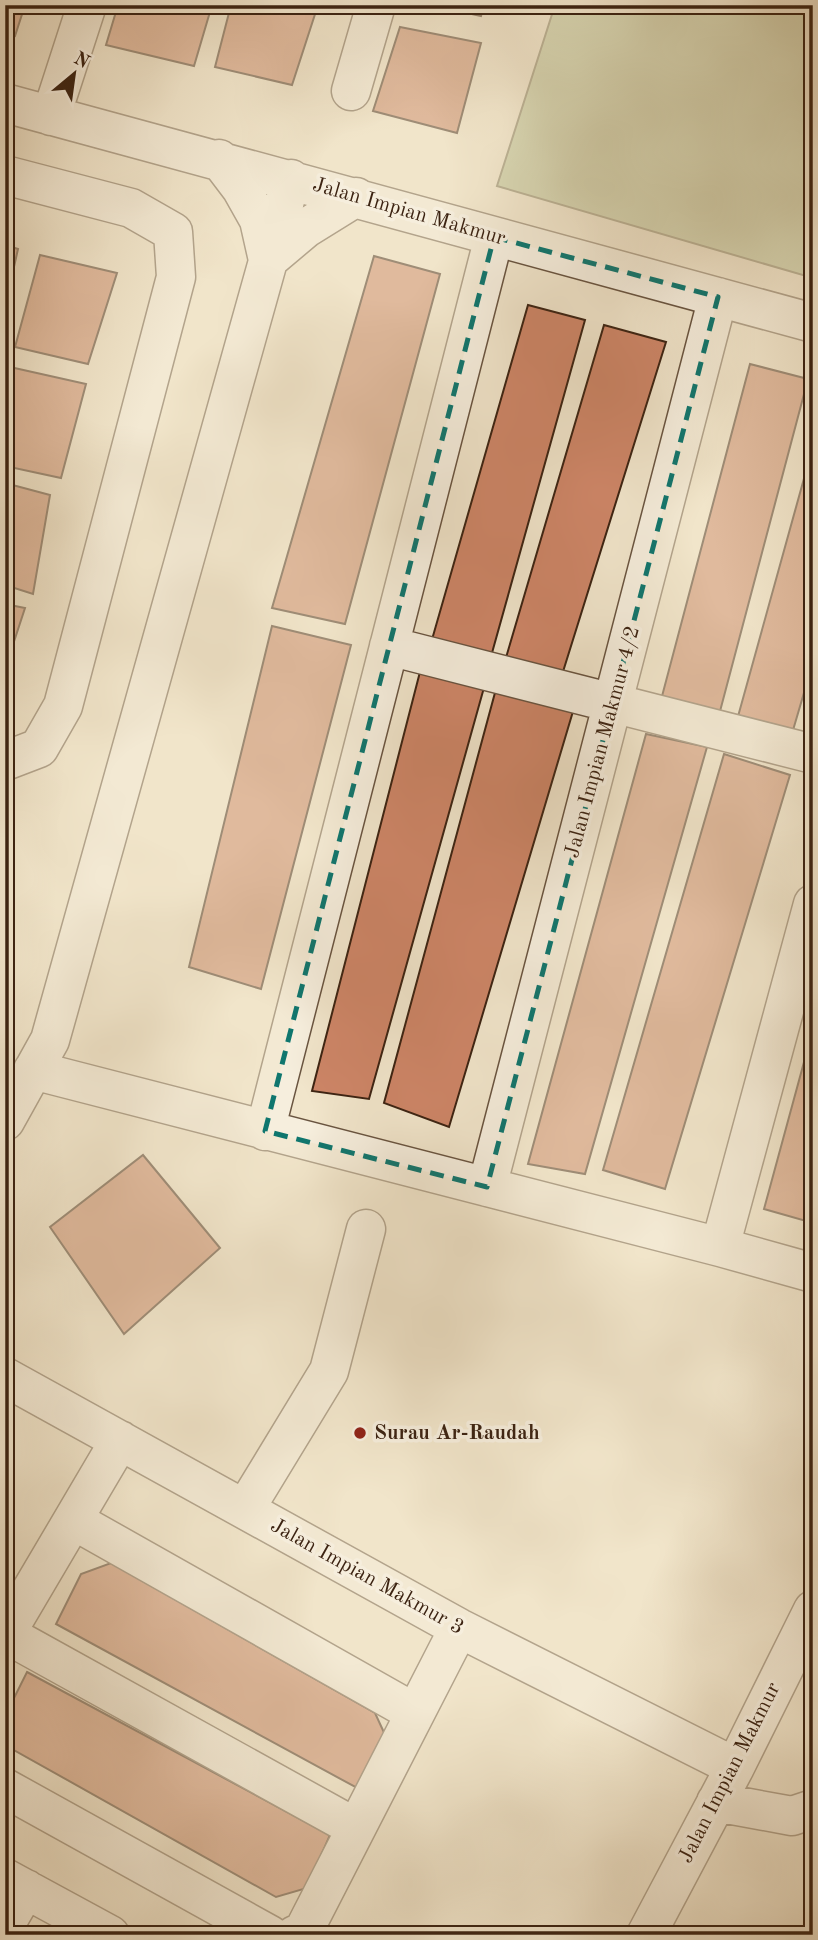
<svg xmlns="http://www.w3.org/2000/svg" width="818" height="1940" viewBox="0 0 818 1940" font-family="'Old Standard TT',serif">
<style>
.green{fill:#bbc496;stroke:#7c7454;stroke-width:2}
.building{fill:#cd8567;stroke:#3c2312;stroke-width:2}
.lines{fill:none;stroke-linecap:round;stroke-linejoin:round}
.minor-casing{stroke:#695440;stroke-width:41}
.minor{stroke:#f6eedd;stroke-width:38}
.marked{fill:none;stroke:#0f766e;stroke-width:5;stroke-dasharray:14 9;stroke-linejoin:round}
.poi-dot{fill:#8f2418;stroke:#f6eedd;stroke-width:2.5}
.labels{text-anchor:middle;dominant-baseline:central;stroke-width:7;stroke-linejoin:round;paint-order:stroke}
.street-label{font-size:21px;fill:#3c2312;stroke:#f6eedd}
.poi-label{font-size:21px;font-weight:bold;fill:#3c2312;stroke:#f6eedd;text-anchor:start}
</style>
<rect width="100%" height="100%" fill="#f1e5cb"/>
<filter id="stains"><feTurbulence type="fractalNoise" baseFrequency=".00286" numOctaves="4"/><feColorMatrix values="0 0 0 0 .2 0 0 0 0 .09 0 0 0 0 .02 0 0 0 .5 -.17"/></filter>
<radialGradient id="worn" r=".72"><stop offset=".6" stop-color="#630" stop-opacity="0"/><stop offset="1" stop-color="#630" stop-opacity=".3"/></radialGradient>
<path class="green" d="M555,5H813V278L497,186Z"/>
<path class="building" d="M5,5H25L15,36L5,33Z
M118,5H212L194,66L106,45Z
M231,5H318L292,85L215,67Z
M431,5H484L481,16Z
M400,27L481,43L457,133L373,111Z
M5,245L18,249L5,307Z
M40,255L117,273L88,364L15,347Z
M374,256L440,274L345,624L272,608Z
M528,305L585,320L490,660L431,643Z
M604,325L666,342L561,678L505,661Z
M750,364L808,379L719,715L661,700Z
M10,367L86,384L61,478L5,466V382Z
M813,446V662L791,737L737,720Z
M5,483L50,495L33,594L5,585Z
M5,604L25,608L5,669Z
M272,626L351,645L261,989L189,967Z
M421,668L485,684L369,1099L312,1091Z
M496,689L574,708L449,1127L384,1103Z
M646,734L707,747L585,1174L528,1164Z
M724,754L790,775L665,1189L603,1170Z
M813,1029V1223L764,1209Z
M143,1155L220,1248L124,1334L50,1227Z
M111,1563L375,1713L387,1739L359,1789L56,1624L81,1574Z
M27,1672L330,1835L307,1888L276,1897L12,1749L5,1737V1716Z"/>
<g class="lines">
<defs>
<path id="minor" d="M351,91L376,5
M5,103L813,323
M51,116L87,5
M219,159L241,188L259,220L268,260L306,228L356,197
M5,175L131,208L173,232L176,277L63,706L39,748L5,761
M389,646L813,754
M33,1070L720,1247L813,1273
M5,1121L50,1040L291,179
M265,1131L494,237
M487,1187L718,297
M720,1247L813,904
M5,1377L459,1628L735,1767
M245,1509L329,1371L366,1229
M73,1520L415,1713
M6,1634L356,1828
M5,1635L120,1440
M5,1788L270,1935
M716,1802L792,1816L813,1809
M5,1878L110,1935
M5,1925L26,1889
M295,1935L303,1932L459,1628
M646,1935L735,1767L813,1610"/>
</defs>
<use href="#minor" class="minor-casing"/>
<use href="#minor" class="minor"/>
</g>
<path d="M0 0H818V1940H0ZM494,237L718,297L487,1187L265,1131Z" fill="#f1e5cb" fill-opacity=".55" fill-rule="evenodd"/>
<path class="marked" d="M494,237L718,297L487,1187L265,1131Z"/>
<circle class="poi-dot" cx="360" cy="1433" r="7"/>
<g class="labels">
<g class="street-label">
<text transform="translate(409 212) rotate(16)">Jalan Impian Makmur</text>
<text transform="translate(603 742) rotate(-75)">Jalan Impian Makmur 4/2</text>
<text transform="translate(367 1577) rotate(29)">Jalan Impian Makmur 3</text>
<text transform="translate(730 1773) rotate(-63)">Jalan Impian Makmur</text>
</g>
<g class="poi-label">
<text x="374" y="1433">Surau Ar-Raudah</text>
</g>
</g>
<rect width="818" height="1940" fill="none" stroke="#f1e5cb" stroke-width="28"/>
<rect x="7" y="7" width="804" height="1926" fill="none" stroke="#3c2312" stroke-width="3.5"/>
<rect x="14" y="14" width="790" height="1912" fill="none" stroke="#3c2312" stroke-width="2"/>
<g transform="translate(74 74) rotate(29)" stroke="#f6eedd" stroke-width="5" paint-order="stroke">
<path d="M0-5L12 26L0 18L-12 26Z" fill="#3c2312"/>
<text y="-10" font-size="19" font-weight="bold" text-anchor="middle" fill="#3c2312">N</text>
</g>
<rect width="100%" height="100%" filter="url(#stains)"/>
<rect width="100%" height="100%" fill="url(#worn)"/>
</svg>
